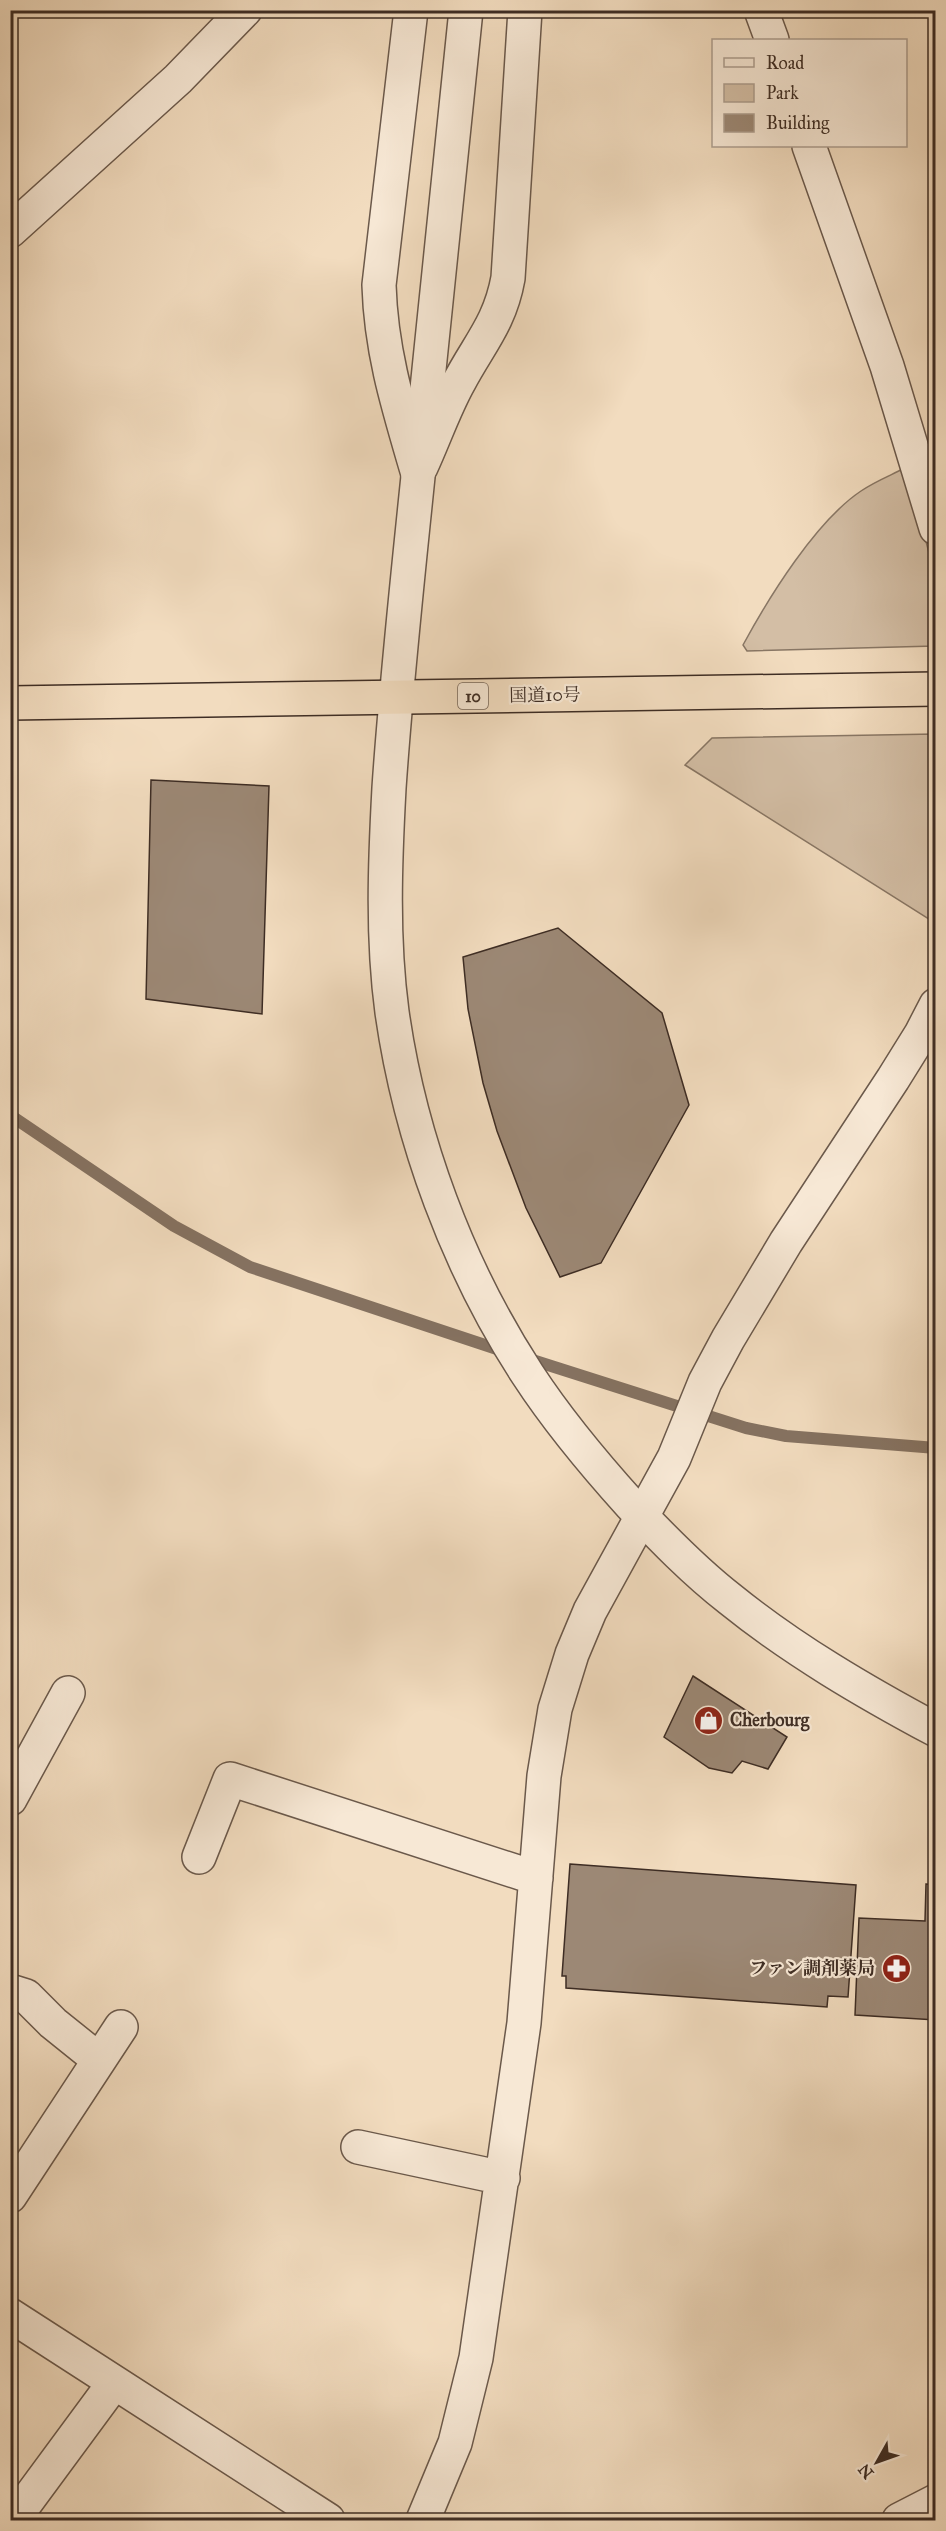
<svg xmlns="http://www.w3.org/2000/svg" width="946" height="2531" viewBox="0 0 946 2531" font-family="'IM FELL Great Primer','Noto Serif JP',serif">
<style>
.green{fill:#d3bea5;stroke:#887664;stroke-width:1.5}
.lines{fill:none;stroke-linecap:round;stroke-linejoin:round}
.stream{stroke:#857261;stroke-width:12}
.building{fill:#9c8875;stroke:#3e2d24;stroke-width:1.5}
.minor-casing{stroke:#6b594b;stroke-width:36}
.tertiary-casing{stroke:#6b594b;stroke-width:36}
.trunk-casing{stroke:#3e2d24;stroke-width:36}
.minor{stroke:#f7e8d5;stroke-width:33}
.tertiary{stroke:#f7e8d5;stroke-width:33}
.trunk{stroke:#f2dcbf;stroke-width:33}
.labels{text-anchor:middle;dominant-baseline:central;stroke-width:4.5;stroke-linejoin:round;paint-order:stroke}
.shield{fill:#f7e8d5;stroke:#766559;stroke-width:1.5}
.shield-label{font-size:16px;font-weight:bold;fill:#3e2d24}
.street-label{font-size:18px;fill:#3e2d24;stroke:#f7e8d5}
.poi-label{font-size:18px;font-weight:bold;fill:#3e2d24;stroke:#f7e8d5;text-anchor:start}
</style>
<rect width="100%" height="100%" fill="#f2dcbf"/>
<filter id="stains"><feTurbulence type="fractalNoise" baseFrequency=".00333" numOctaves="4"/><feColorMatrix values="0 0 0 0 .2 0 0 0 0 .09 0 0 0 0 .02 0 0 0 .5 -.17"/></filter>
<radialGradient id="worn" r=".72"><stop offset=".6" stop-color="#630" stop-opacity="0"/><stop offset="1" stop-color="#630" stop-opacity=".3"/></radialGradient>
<path class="green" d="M903,469C915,507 930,545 935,585C938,605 935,626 935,646L747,651L743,645C769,597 816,521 861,491C874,482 889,476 903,469Z
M935,734V923L685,765L712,738Z"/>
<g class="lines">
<path class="stream" d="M10,1115L174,1226L250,1267L506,1352
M526,1358L746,1428L786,1436L936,1448"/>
</g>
<path class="building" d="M151,780L269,786L262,1014L146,999Z
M558,928L662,1013L689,1105L601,1263L560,1277L526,1208L497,1131L483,1083L468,1009L463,957Z
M693,1676L787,1737L768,1769L742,1761L732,1773L709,1768L664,1737Z
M570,1864L856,1885L848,1997L828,1996L827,2007L566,1988V1976H562Z
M926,1884L936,1885V2020L855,2015L859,1918L925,1921Z"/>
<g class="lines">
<defs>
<path id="minor" d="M411,10L379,285C381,353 399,409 418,474
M761,10L772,40
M809,146L887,366L936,528
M10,231L178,79L245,10
M421,467C434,439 444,409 459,382C479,344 500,323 508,278L525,10
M10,1799L68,1693
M199,1857L230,1779L536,1878
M10,1991L26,1996L53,2023L99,2060
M358,2147L503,2178
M10,2196L121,2027
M13,2520L114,2383
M423,2520L455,2443L476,2358L524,2023L544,1776L555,1709L572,1654L590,1611L674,1458L705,1382L728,1339L786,1242L893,1079L921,1034L936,1005
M899,2520L936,2501"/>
<path id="tertiary" d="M466,10C448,182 430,354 413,525C404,613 395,700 389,788C385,862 382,938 392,1012C410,1139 458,1268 528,1375C558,1421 594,1464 631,1505C662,1538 694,1571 730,1599C793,1650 865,1692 936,1730
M10,2315L328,2520"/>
<path id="trunk" d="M10,703L936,689"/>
</defs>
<use href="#minor" class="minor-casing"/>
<use href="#tertiary" class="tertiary-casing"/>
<use href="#trunk" class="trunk-casing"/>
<use href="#minor" class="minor"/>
<use href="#tertiary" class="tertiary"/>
<use href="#trunk" class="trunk"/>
</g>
<defs>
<symbol id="shop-disc" viewBox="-11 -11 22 22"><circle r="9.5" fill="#8f2418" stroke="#f7e8d5"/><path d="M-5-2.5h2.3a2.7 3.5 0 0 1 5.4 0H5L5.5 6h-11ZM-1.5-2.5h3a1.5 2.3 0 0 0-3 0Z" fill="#fff"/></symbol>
<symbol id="pharmacy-disc" viewBox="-11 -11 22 22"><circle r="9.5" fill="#8f2418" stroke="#f7e8d5"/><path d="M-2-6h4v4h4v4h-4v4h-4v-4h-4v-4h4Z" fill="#fff"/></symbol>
</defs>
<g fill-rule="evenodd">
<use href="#shop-disc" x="692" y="1704" width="33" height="33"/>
<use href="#pharmacy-disc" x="880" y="1952" width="33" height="33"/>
</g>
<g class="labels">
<rect class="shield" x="458" y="683" width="30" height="26" rx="4.5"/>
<g class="shield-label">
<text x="473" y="696">10</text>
</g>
<g class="street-label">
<text transform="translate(545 695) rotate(-1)">国道10号</text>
</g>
<g class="poi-label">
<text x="730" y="1720">Cherbourg</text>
<text x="875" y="1968" text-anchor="end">ファン調剤薬局</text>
</g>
</g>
<rect width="946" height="2531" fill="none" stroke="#f2dcbf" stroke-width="36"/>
<rect x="12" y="12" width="922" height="2507" fill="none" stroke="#3e2d24" stroke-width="3"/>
<rect x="18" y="18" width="910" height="2495" fill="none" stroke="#3e2d24" stroke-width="1.5"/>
<rect x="712" y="39" width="195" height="108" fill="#f7e8d5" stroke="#ad9d8e" stroke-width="1.5"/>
<rect x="724" y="58" width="30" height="9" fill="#f7e8d5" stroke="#ad9d8e" stroke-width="1.5"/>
<text x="766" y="69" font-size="18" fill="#3e2d24">Road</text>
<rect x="724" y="84" width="30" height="18" fill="#d3bea5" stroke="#ad9d8e" stroke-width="1.5"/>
<text x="766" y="99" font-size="18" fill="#3e2d24">Park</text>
<rect x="724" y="114" width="30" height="18" fill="#9c8875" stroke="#ad9d8e" stroke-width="1.5"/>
<text x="766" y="129" font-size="18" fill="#3e2d24">Building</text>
<g transform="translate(877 2462) rotate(230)" stroke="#f7e8d5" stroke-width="4.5" paint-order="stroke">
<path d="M0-4.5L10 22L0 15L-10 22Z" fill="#3e2d24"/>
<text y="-9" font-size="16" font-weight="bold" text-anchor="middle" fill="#3e2d24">N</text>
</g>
<rect width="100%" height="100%" filter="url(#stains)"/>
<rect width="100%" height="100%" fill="url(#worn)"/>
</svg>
